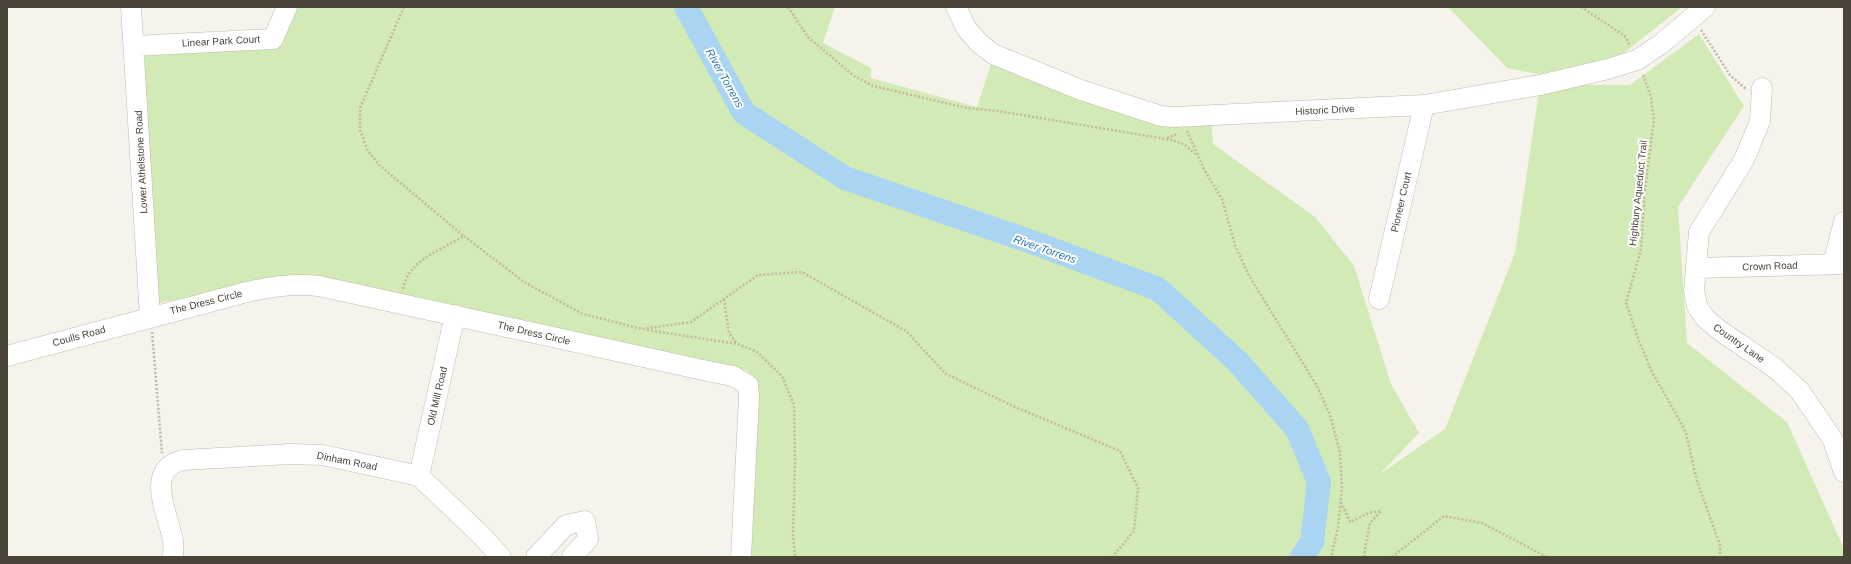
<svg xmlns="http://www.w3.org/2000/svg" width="1851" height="564" viewBox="0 0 1851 564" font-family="Arial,sans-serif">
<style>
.green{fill:#d2eab5}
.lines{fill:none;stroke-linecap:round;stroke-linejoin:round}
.river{stroke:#a9d4f2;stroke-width:24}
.minor-casing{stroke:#c2bbae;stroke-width:21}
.path{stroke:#c4b79f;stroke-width:2.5;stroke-dasharray:2 2;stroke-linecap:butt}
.minor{stroke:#fff;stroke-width:20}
.labels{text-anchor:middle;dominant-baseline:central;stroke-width:4;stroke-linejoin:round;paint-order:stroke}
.street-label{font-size:10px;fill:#4b4439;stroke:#fff}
.water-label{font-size:11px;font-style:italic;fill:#2e7ab2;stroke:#fff}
</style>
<rect width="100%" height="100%" fill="#f6f3ec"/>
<path class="green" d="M294,7H835L823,43L871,68V78L977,107L993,58L1091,97L1211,118L1213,144L1315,217L1354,266L1391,384L1419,433L1380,474L1445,429L1515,253L1540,85H1630L1699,34L1744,106L1678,207L1687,343L1787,422L1844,549V557H746L756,383L748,371L287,278L159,303L143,52L270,47L285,37Z
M1448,7H1682L1620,56L1585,67L1538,74L1507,68Z"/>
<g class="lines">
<path class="river" d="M686,7L744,113L845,178L1032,242L1158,289L1237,361L1297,429L1319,482L1312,542L1302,557"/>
<defs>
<path id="minor" d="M131,7L150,317
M956,7L966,28L979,43L993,54L1081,90L1161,116L1173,117L1424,105L1540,85L1608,69L1637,60L1661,44L1705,7
M134,46L273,39L287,7
M1762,88L1760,121L1744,160L1699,232L1694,290L1697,306L1705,318L1719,330L1775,368L1800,391L1833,440L1844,472
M1833,264L1844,222
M1696,268L1844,264
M1379,299L1424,105
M7,356L247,292C272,286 294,283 319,286L712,372L733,376L748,385L749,397L741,557
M419,476L455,315
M173,557C173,552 174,546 173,541C169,515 143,470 183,460L291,454L323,455L419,476L481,535L501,557
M536,557L566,525L585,521L588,539L572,557"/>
</defs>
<use href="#minor" class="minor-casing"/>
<path class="path" d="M404,7L360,108V130L367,149L379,165L464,236
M788,7L808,37L854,76L873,86L967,108L998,111L1172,140L1185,145L1195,154
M1581,7L1625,36L1630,46
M1701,30L1730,75L1746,89
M1643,75L1651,97L1654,120L1645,189L1641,249L1626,303L1639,341L1652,372L1675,412L1686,433L1697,481L1720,545V557
M1187,131L1205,171L1222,199L1235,245L1248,274L1317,386L1330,415L1340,453L1342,488L1338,528L1331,557
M1167,138L1177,134
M403,289C409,259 440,251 464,236L524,282L583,314L642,329L691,322L758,275L802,272L906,331L946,374L1013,406L1120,451L1138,488L1134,531L1113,556L1111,557
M724,299L729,333L737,344
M647,330L738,344L757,352L782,376L794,405L795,459L793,535L795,557
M152,332L162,453
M1341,502L1350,522L1369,513L1381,511L1370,523L1364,554L1365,557
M1392,557L1444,516L1482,523L1547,557"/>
<use href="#minor" class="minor"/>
</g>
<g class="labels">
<g class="street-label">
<text transform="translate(221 41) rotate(-3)">Linear Park Court</text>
<text transform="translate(1325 110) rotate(-3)">Historic Drive</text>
<text transform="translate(141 162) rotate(-93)">Lower Athelstone Road</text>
<text transform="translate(1638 193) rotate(-84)">Highbury Aqueduct Trail</text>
<text transform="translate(1401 202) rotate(-77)">Pioneer Court</text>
<text transform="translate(1770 266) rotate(-2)">Crown Road</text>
<text transform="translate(206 302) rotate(-14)">The Dress Circle</text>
<text transform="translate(534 333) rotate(13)">The Dress Circle</text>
<text transform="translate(79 336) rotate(-15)">Coulls Road</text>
<text transform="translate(1739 343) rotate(35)">Country Lane</text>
<text transform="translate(437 396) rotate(-77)">Old Mill Road</text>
<text transform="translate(347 461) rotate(11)">Dinham Road</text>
</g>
<g class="water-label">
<text transform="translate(725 78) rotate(61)">River Torrens</text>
<text transform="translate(1045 249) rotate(19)">River Torrens</text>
</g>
</g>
<rect width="1851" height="564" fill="none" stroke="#4b4439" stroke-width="16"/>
</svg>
